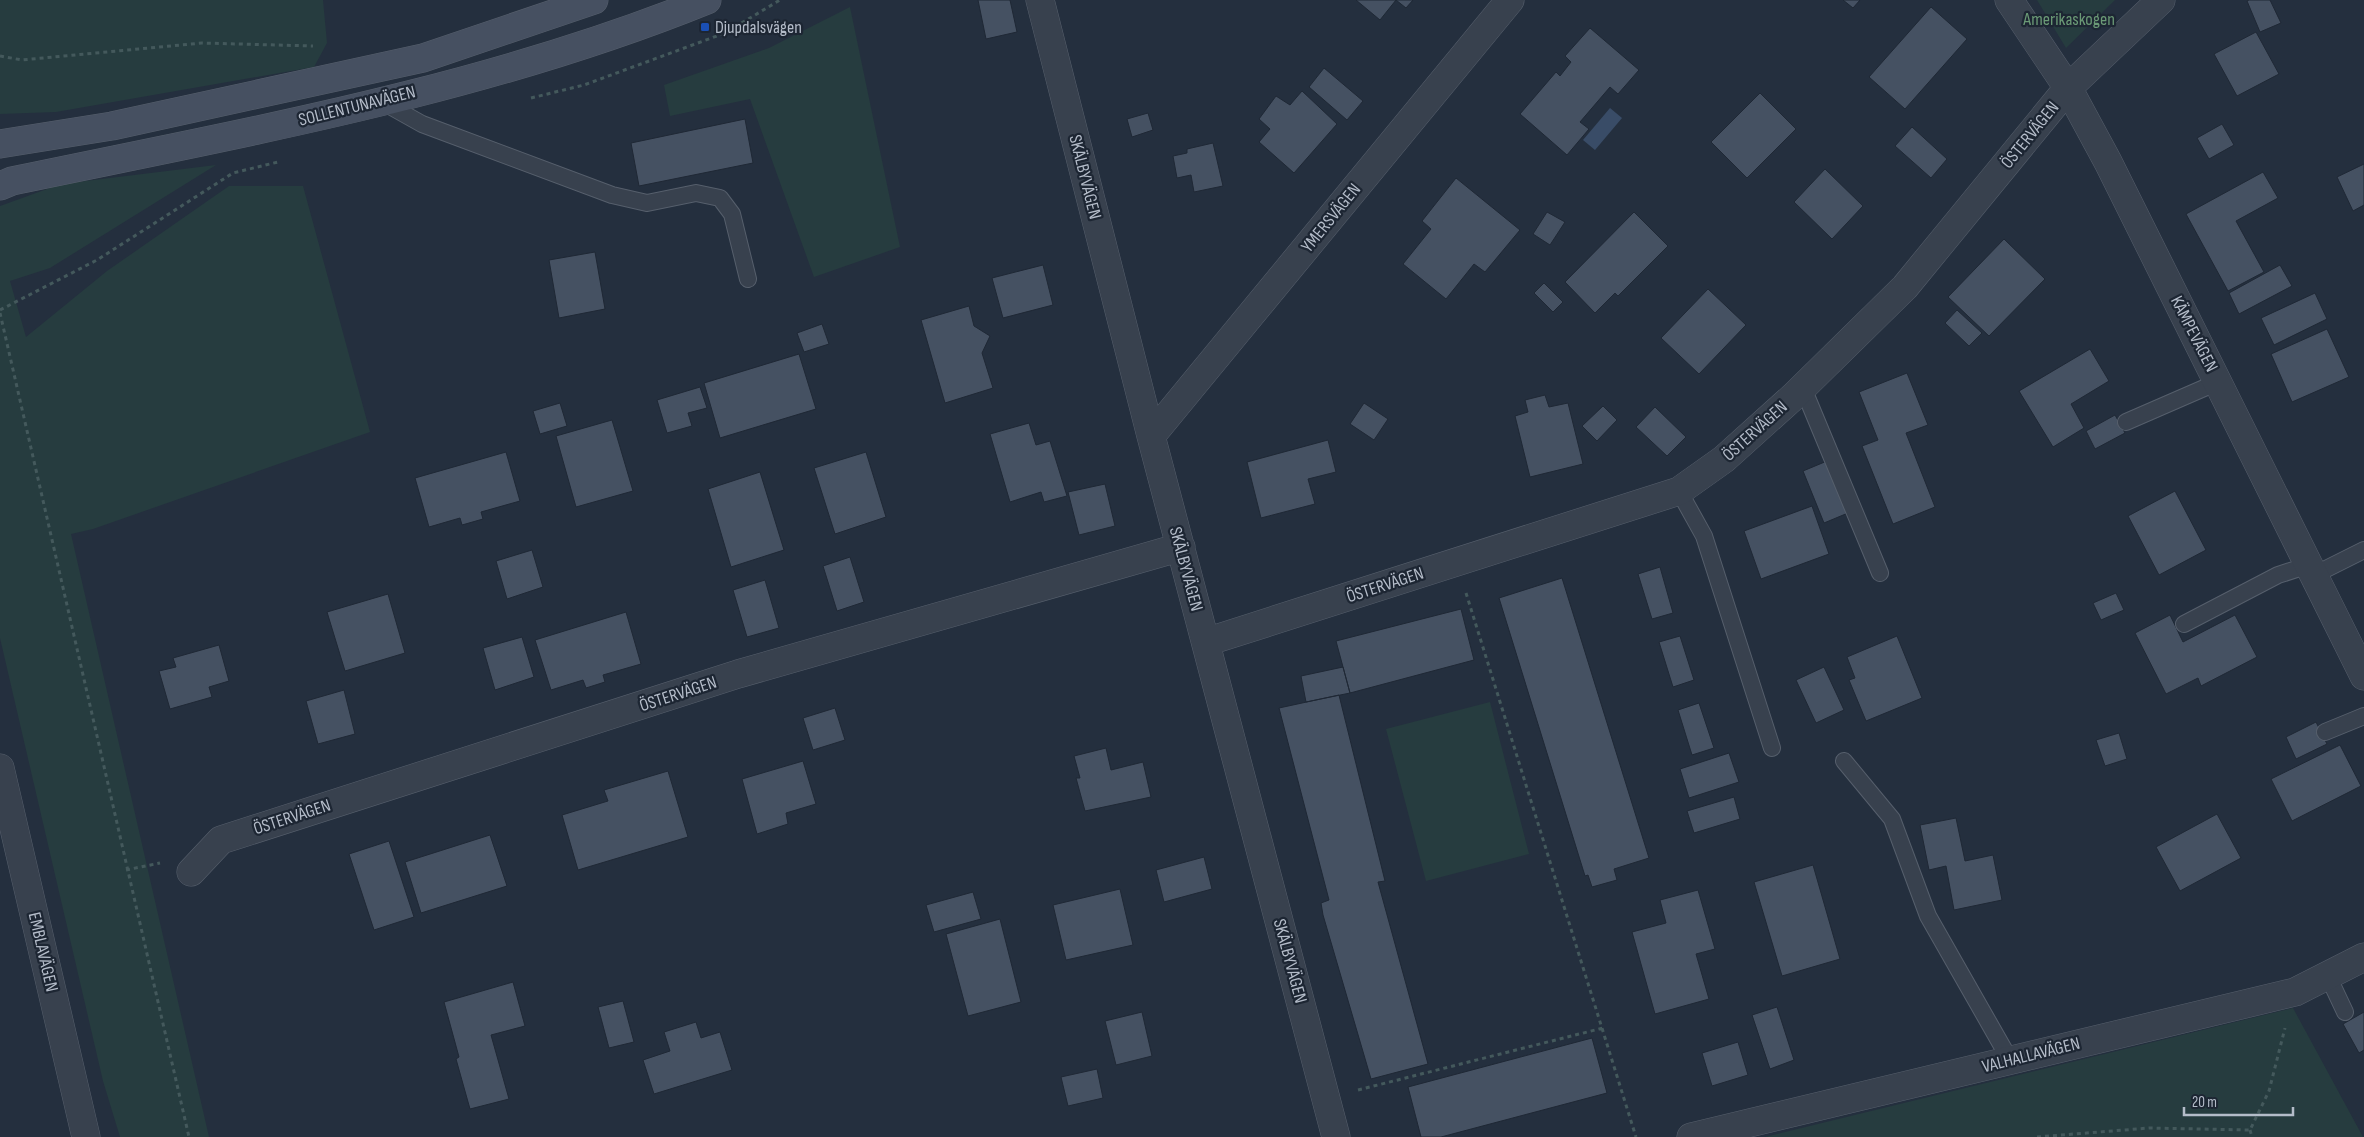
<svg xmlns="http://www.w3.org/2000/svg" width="2364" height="1137" viewBox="0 0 2364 1137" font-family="'Sofia Sans Condensed',sans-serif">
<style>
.green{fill:#263c3f}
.water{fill:#394c67}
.building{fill:#455162;stroke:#1f2835}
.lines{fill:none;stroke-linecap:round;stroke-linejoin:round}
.lane-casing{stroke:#565f6c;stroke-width:18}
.street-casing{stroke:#565f6c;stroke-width:29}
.secondary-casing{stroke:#565f6c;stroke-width:29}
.path{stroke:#44595c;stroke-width:3;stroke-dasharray:4 4;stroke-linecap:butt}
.lane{stroke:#38414e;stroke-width:16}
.street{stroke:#38414e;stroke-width:28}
.secondary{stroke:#465061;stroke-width:28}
.transit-dot{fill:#1a4fb4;stroke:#1d2633;stroke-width:2}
.labels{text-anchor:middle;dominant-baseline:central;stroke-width:4.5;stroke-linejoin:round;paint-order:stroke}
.park-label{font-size:18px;fill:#6b9a76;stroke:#1d2633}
.poi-label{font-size:18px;fill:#b4bcc9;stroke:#1d2633;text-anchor:start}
.street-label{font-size:18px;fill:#b4bcc9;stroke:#1d2633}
</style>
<rect width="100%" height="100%" fill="#242f3e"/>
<path class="green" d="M0,0H323L327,43L314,67L56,112L0,114Z
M2037,0H2115L2066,48Z
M850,7L900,247L814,277L750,99L670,116L664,85L769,48Z
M216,165L50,268L10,281L26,337L107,271L229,186H303L370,432L93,529L71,534L209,1137H120L103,1081L0,638V206L61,184Z
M1490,702L1529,854L1426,881L1386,729Z
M2293,1008L2363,1137H1765Z"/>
<path class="water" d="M1610,108L1622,118L1595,150L1583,140Z"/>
<path class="building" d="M978,0H1010L1017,32L986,39Z
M1356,0H1396L1380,20Z
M1396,0H1413L1406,8Z
M1843,0H1860L1853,8Z
M2249,0H2270L2281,23L2260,32L2247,1Z
M1931,7L1967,39L1905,109L1869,77Z
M1590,28L1639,70L1618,94L1610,87L1580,122L1589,129L1567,155L1520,114L1556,72L1560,76L1571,62L1565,56Z
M2256,32L2279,74L2237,96L2214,54Z
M1324,68L1363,101L1347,120L1309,87Z
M1302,91L1337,124L1294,173L1259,142L1270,129L1259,119L1276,96L1290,105Z
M1760,93L1796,129L1747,178L1711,142Z
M1148,113L1153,130L1132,137L1127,119Z
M745,119L753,163L639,186L631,143Z
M2222,124L2234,145L2209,159L2197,138Z
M1912,127L1947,159L1931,178L1895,146Z
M1213,143L1223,186L1194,192L1191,175L1177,178L1173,156L1187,153V149Z
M2364,164V205L2353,211L2337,177Z
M1825,169L1863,206L1832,239L1794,202Z
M2263,172L2278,198L2236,221L2264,272L2228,291L2186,214Z
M1456,178L1520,230L1485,272L1474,264L1446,299L1403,264L1431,229L1422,221Z
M1547,212L1565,222L1550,245L1533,234Z
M1634,212L1668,246L1618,296L1615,293L1595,313L1565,282Z
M2004,239L2045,279L1989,336L1948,297Z
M595,252L605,309L559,318L549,260Z
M1043,265L1053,305L1003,318L992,278Z
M2280,265L2292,286L2239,314L2229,293Z
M1544,283L1563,302L1553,312L1534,293Z
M1708,289L1746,325L1699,374L1661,338Z
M2315,293L2327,319L2274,345L2261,318Z
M969,306L974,326L990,336L982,353L993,388L945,403L921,320Z
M1957,310L1982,333L1969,346L1945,323Z
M822,324L829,344L804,352L797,333Z
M2327,329L2349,377L2292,402L2271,354Z
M2090,349L2109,381L2071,404L2084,428L2053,447L2019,391Z
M799,354L816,409L720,438L704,383Z
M1907,373L1928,425L1906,433L1935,507L1893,524L1862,446L1878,440L1859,392Z
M700,387L707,408L688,413L692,426L667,433L657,400Z
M1545,395L1549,407L1568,403L1583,464L1530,477L1515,416L1528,412L1525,400Z
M560,403L567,426L540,434L533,411Z
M1364,403L1388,419L1374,440L1350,424Z
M1603,406L1617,420L1597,441L1582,426Z
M1655,407L1686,437L1667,456L1636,427Z
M2115,415L2125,433L2095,449L2086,431Z
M612,420L633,491L576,507L556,436Z
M1029,423L1036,445L1050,441L1067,496L1044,502L1041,492L1010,502L990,434Z
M1328,440L1336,472L1308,479L1315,504L1261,518L1247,462Z
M506,452L520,501L481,512L483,519L462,525L460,518L429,527L415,478Z
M866,452L886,517L835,534L814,468Z
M1827,461L1848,513L1824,523L1803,471Z
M760,472L784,550L731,567L708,489Z
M1105,484L1115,526L1079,535L1068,492Z
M2175,491L2206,550L2159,575L2128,516Z
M1812,506L1829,554L1761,579L1744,531Z
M532,550L543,587L507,599L496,561Z
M850,557L864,602L837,611L823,566Z
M1660,567L1673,613L1652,619L1638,574Z
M1562,578L1649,858L1614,869L1617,880L1592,887L1588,875L1585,876L1499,598Z
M765,580L779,628L747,637L733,590Z
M2116,593L2124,610L2101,620L2093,603Z
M388,594L405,653L345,671L327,612Z
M1461,609L1474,660L1350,693L1336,641Z
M626,612L641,664L603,675L605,682L586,688L583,680L551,690L535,640Z
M2170,615L2183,642L2235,615L2257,657L2201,686L2198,678L2166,694L2135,633Z
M1680,636L1694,680L1673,687L1659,642Z
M1897,636L1922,698L1866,721L1849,680L1855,678L1847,657Z
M522,637L534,677L495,690L483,648Z
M219,645L229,681L209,687L212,697L170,709L159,671L176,667L173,658Z
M1343,667L1350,693L1306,702L1301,676Z
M1824,667L1844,710L1816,723L1796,680Z
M344,690L355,734L318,744L306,701Z
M1339,695L1385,881L1378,882L1428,1064L1371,1079L1323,915L1321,903L1329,900L1279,708Z
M1699,703L1714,748L1692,755L1678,710Z
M835,708L845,740L813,750L803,718Z
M2316,722L2327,744L2296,759L2286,737Z
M2119,733L2127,759L2105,766L2096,740Z
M2340,745L2361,786L2292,821L2271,779Z
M1106,748L1111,770L1143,762L1151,797L1085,811L1076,778H1080L1074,756Z
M1729,753L1739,782L1689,798L1680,769Z
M803,761L816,804L786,813L788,824L757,834L742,779Z
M668,771L688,837L578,870L562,815L608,801L604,790Z
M1734,797L1740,819L1694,833L1687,811Z
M2217,814L2241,858L2180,891L2156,847Z
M1956,818L1965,861L1993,855L2002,900L1954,910L1946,866L1929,870L1920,825Z
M490,835L507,886L421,913L405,862Z
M389,841L414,917L374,930L349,854Z
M1204,857L1212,889L1164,902L1156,870Z
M1813,865L1840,959L1782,976L1754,882Z
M1120,889L1133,945L1066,960L1053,905Z
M1698,890L1715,949L1696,954L1709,999L1655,1014L1632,932L1666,923L1660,900Z
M973,892L981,919L934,932L926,905Z
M1000,919L1021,1002L968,1016L946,934Z
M513,982L525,1026L491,1035L509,1099L470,1109L456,1059L459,1057L444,1002Z
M623,1001L634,1042L609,1048L598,1007Z
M1777,1007L1794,1060L1770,1069L1752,1015Z
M1142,1012L1152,1056L1116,1065L1105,1021Z
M2364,1012V1050L2359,1053L2343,1024Z
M696,1022L701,1038L720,1032L732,1070L654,1094L643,1060L670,1051L664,1032Z
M1592,1038L1607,1093L1441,1137H1421L1408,1087Z
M1738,1042L1748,1075L1712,1086L1702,1053Z
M1097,1069L1103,1098L1068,1106L1061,1077Z"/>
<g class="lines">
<defs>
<path id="lane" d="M381,101L422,124L612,195L647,203L696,193L720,198L732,214L748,279
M1803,388L1880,573
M2126,422L2218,382
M1679,491L1704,536L1772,748
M2314,575L2364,550
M2184,624L2278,575L2309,565
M2325,732L2364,716
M1844,761L1892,819L1928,916L2010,1060
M2328,976L2345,1012"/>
<path id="street" d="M1040,0L1151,436L1336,1137
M2009,0L2068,88L2108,162L2364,676
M1151,436L1510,0
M1206,642L1679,491L1724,459L1794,396L1905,287L2068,88L2161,0
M0,768L86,1137
M191,872L221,840L738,674L1181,547
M1691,1137L2295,992L2364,957"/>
<path id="secondary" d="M0,144L112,126L423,58L594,0
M0,186L12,181C246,132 485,90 707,0"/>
</defs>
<use href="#lane" class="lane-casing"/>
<use href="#street" class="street-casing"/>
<use href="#secondary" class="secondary-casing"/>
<path class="path" d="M0,56L22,60L202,43L313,46
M531,98L584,85L725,33L780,0
M0,310L97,260L233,173L278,162
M0,313L189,1137
M1466,593L1636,1137
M126,870L160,863
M1358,1090L1603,1028
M2250,1130L2252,1137
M2037,1137L2149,1128L2250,1130L2269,1091L2285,1028"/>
<use href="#lane" class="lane"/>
<use href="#street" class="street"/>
<use href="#secondary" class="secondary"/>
</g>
<rect class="transit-dot" x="700" y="22" width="10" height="10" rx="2.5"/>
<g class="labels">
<g class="park-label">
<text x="2069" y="19">Amerikaskogen</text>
</g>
<g class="poi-label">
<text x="715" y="27">Djupdalsvägen</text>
</g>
<g class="street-label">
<text transform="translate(357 106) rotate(-14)">SOLLENTUNAVÄGEN</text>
<text transform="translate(2030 135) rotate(-51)">ÖSTERVÄGEN</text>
<text transform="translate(1085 177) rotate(76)">SKÄLBYVÄGEN</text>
<text transform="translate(1331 218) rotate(-51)">YMERSVÄGEN</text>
<text transform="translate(2194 334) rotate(63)">KÄMPEVÄGEN</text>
<text transform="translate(1755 431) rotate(-42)">ÖSTERVÄGEN</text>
<text transform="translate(1186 569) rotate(75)">SKÄLBYVÄGEN</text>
<text transform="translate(1385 585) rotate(-18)">ÖSTERVÄGEN</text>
<text transform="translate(678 694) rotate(-18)">ÖSTERVÄGEN</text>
<text transform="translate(292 817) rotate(-18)">ÖSTERVÄGEN</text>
<text transform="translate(43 952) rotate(77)">EMBLAVÄGEN</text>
<text transform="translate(1290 961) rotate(75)">SKÄLBYVÄGEN</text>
<text transform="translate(2031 1055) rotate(-14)">VALHALLAVÄGEN</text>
</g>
</g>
<path d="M2184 1107v8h109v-8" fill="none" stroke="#b4bcc9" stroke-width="2.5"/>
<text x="2192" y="1107" font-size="15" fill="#b4bcc9" stroke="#1d2633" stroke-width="4" paint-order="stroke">20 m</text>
</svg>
